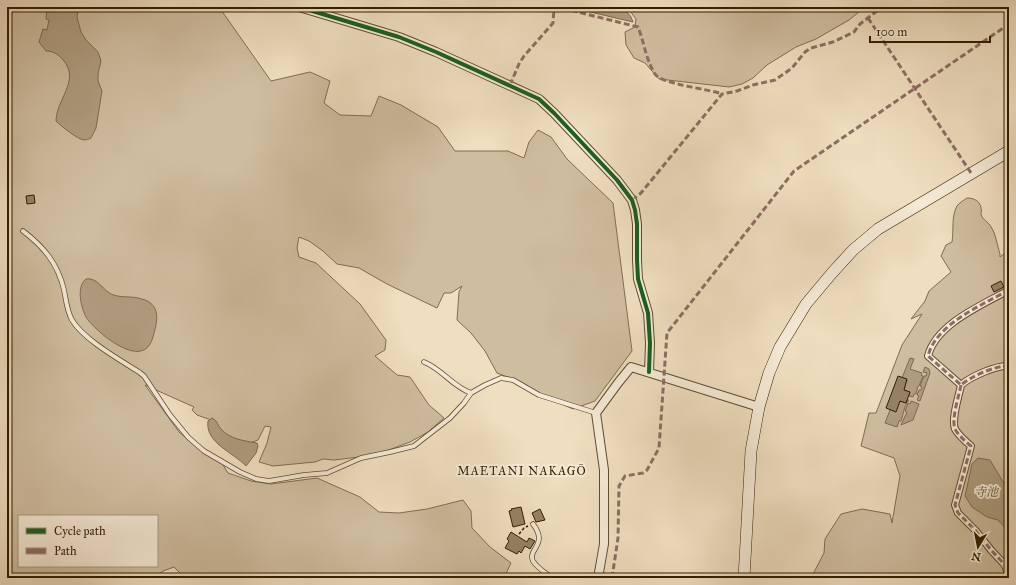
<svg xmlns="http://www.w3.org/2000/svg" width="1016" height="585" viewBox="0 0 1016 585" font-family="'IM FELL Great Primer','Noto Serif JP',serif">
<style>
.green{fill:#cfbda0;stroke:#806d50;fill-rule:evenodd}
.water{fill:#af9c7f;stroke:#7d694d}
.building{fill:#948164;stroke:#321d01}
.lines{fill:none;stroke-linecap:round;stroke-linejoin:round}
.service-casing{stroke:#614d31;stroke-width:5.5}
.pedestrian-casing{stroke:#614d31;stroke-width:8}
.minor-casing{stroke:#614d31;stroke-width:10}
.secondary-casing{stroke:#321d01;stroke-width:12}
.path{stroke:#321d01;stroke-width:1.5;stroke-dasharray:3 2;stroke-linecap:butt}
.service{stroke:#f5ead6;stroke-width:4}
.pedestrian{stroke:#f5ead6;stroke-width:6}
.minor{stroke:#f5ead6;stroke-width:8}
.secondary{stroke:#f5ead6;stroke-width:11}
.quiet{stroke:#8d6e63;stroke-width:3;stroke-dasharray:6 3;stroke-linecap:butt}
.cycleway-casing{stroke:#f5ead6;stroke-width:6}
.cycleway{stroke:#1b5e20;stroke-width:4}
.labels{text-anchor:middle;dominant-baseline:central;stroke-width:4;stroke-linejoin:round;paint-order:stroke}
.neighbourhood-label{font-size:12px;letter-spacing:1px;fill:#321d01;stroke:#f5ead6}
.water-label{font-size:12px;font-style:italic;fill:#5e492d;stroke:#f5ead6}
</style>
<rect width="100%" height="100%" fill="#efdec0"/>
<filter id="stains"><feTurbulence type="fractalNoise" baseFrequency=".005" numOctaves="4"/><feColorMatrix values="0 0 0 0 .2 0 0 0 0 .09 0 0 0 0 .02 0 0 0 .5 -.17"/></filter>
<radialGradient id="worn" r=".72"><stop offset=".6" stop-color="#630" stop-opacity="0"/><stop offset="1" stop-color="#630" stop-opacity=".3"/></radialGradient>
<path class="green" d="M7,7H219L271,81L310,72L330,81L324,103L340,115L371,116L379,96L401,105L438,127L455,151H508L524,158L529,142L538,130L551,137L567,159L613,203L632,351L595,401L573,409L550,399L521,382L497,373L485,351L471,333L457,320L459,292L462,286L451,293H444L437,308L387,284L359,268L337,264L323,251L309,241L299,237L297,248L299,257L316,263L360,304L386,340L385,350L375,356L397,375L410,377L429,405L444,418L428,432L410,442L386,451L368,456L334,460L323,459L315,462L273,466L259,462L267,443L271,427L265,426L258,440L250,443L228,438L219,430L214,421L197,415L192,410L194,407L145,385L179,432L204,453L220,460L228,473L251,481L271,484L317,478L360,497L379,512L399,513L427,509L463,500L471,511L472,528L490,547L511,563L504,578H185L174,567L163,571L155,578H7ZM19,516H157V566H19Z
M627,7H865L849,20L816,39L796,47L767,65L753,78L742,84L729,87L659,79L645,63L634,58L626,45L625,32L635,27L636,19Z
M967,198C974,198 980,201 981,208C982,210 981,212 981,214C982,220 989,222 991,227C996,234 997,245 1000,254V257L1009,250V578H811L824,553L825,539L841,514L862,509L890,514L892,523L900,476L894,458L861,446L869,413H876L902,345L922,314L911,319L925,301L929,291L951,272L941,256L946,245L952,242C954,230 951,217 957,206C959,203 964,200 967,198Z"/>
<path class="water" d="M47,7H76L78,10L77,17L81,32L86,40L98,52L101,61L98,74V81L102,91L96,128L91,138C89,139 86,140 84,140C77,139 61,126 56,121C56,100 80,81 64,61C59,55 54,51 46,51L39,42L43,29L47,30L49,20L46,19Z
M569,7H623L631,17L633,22Z
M86,279C97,277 102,289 111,294C120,298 129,296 138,298C159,302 159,316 154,333C153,337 152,341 150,344C137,367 94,330 86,317C81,307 76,287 86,279Z
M910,358L914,359L910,369L922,373L921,375L923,376L919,386H918L916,394H914L913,397L909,396L910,392L904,390L907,380L902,378Z
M925,367L929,369L930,373L920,401L917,400L919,396L917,395L919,390H921L922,387L920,386L924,376H926L927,373L923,372Z
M907,400H909C903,408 904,413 901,421H899L897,427L885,423L890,410L900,401L906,403Z
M911,401L919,404L913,420L901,425L907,412L905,411L908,403L910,404Z
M212,418C218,421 217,425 222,430C230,439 245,441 257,443L258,446L256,453L246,466C233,452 205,443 208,421Z
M978,458L990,460L1009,492V532L998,520L987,517L972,507L965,496L972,464Z"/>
<path class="building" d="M34,195L35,203L27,204L26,196Z
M1001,281L1004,287L994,292L991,286Z
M898,376L907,379L904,390L910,392L906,403L900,401L896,412L886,408Z
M521,507L525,524L513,527L509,511L512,510L511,509Z
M540,509L545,520L536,522L532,513Z
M511,532L527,542L529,538L535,541L530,549L525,546L521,553L519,551L517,554L505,548L509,541L507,539Z"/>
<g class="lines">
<defs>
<path id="service" d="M23,231C44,247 58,264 64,290C66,300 67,311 72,320C83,339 120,360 139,372L144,376L170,415L188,437L197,445L204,451L240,472L256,479L269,481L304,475L327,473L361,458L390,452L414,446L450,418L464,403L471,393L485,385L501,378L513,380L539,395L596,413
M424,362C442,369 453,387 471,393
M533,524C549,545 527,549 533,561C537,568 546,573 552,578"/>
<path id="pedestrian" d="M1009,290C982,305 936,324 928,356L961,385C970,377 996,365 1009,366
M961,385C959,396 951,419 955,429C959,436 965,441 971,446L955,505L958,513L976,531L991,550L1005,565L1009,577"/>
<path id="minor" d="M299,7L399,37L436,52L539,99L554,113L617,180L632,200L635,210L637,224V260L638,279L648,313L650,343L649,372
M598,578L604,544V470L596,413L618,383L631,367L759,407"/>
<path id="secondary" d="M744,578L751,451L759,407L769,373L780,347L806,304L832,273L853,250L878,229L1009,151"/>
</defs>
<use href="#service" class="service-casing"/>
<use href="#pedestrian" class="pedestrian-casing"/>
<use href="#minor" class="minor-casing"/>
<use href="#secondary" class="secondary-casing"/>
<path class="path" d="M519,534L524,528L528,526"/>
<use href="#service" class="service"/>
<use href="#pedestrian" class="pedestrian"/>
<use href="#minor" class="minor"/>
<use href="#secondary" class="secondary"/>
<path class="quiet" d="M868,18L971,173
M510,85L519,64L524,56L553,23L554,9L562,8L638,27C644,42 646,60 655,74C661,84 709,89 722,94
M632,200L641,193L722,94L737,91L753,85L775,80L792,68L805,52L811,48L833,42L854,32L860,24L882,7
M1009,290C982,305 936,324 928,356L961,385C970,377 996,365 1009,366
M961,385C959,396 951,419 955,429C959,436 965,441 971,446L955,505L958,513L976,531L991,550L1005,565L1009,577
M612,578L618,538L619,486L625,476L643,473L647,470L659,448L667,333L794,171L1009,24"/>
<defs>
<path id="cycleway" d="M299,7L399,37L436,52L539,99L554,113L617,180L632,200L635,210L637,224V260L638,279L648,313L650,343L649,372"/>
</defs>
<use href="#cycleway" class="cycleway-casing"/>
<use href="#cycleway" class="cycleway"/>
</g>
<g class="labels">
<g class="neighbourhood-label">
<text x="522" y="471">MAETANI NAKAGŌ</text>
</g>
<g class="water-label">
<text x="986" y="492">寺池</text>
</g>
</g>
<rect width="1016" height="585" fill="none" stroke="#efdec0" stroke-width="24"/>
<rect x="8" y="8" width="1000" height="569" fill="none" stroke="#321d01" stroke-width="2"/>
<rect x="12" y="12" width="992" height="561" fill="none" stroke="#321d01"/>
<rect x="18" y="515" width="140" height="52" fill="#f5ead6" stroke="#a79881"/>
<rect x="26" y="528" width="20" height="6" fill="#1b5e20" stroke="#a79881"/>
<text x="54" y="535" font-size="12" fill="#321d01">Cycle path</text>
<rect x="26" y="548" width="20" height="6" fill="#8d6e63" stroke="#a79881"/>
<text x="54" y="555" font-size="12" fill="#321d01">Path</text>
<g transform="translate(978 547) rotate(190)" stroke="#f5ead6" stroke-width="3" paint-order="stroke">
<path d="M0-3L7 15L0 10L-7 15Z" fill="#321d01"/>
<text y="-6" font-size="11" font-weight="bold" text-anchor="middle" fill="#321d01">N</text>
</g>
<path d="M870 36v6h120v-6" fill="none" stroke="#321d01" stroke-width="2"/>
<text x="876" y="36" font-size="12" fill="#321d01" stroke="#f5ead6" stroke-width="3" paint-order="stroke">100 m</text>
<rect width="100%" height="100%" filter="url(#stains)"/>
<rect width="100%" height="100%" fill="url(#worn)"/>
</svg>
